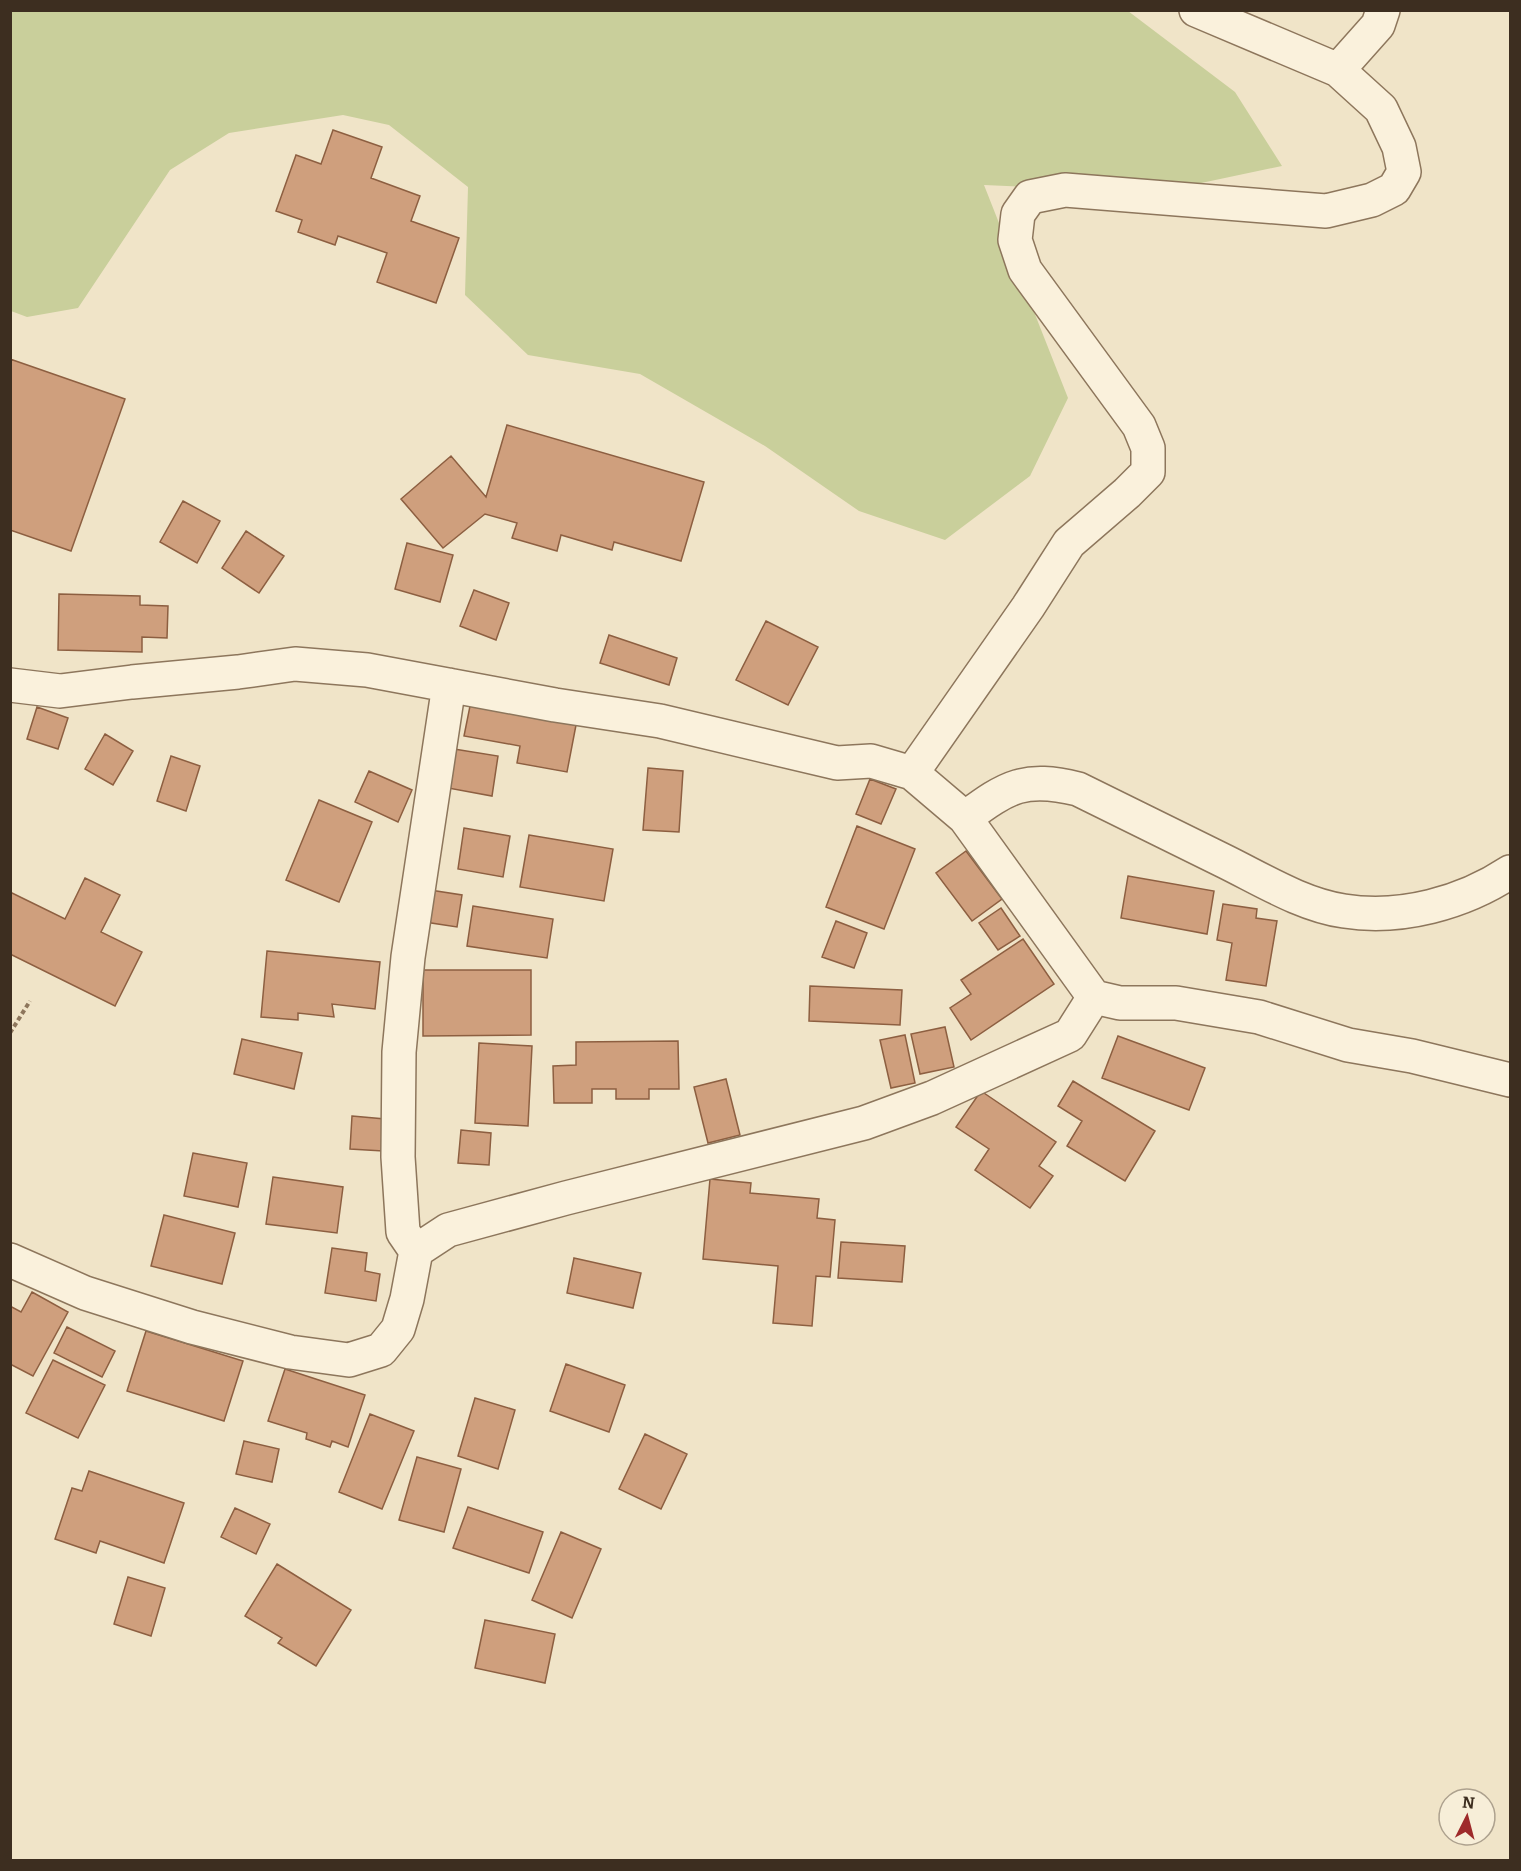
<svg xmlns="http://www.w3.org/2000/svg" width="1521" height="1871" viewBox="0 0 1521 1871" font-family="Bitter,serif">
<style>
.green{fill:#c9cf9b}
.building{fill:#cf9f7d;stroke:#8d5f41;stroke-width:1.5}
.lines{fill:none;stroke-linecap:round;stroke-linejoin:round}
.minor-casing{stroke:#8d765c;stroke-width:36}
.path{stroke:#8d765c;stroke-width:4;stroke-dasharray:4.5 3;stroke-linecap:butt}
.minor{stroke:#faf1dc;stroke-width:33}
</style>
<rect width="100%" height="100%" fill="#f0e4c8"/>
<path class="green" d="M10,11H1128L1235,92L1282,166L1154,193L984,185L1068,398L1030,476L945,540L859,511L765,446L640,374L528,355L465,295L468,187L389,125L343,115L229,133L170,170L78,308L27,317L11,311Z"/>
<path class="building" d="M333,130L382,147L371,178L420,196L411,221L459,238L436,303L377,282L387,253L338,236L335,245L298,232L302,220L276,211L296,155L321,164Z
M10,359L125,399L71,551L10,530Z
M507,425L704,482L681,561L614,542L612,550L561,535L557,551L512,538L517,523L485,514L443,548L401,499L451,456L486,497Z
M183,501L220,521L197,563L160,542Z
M246,531L284,556L259,593L222,568Z
M407,543L453,555L440,602L395,589Z
M474,590L509,603L496,640L460,626Z
M59,594L140,596V605L168,606L167,638L142,637V652L58,650Z
M766,621L818,647L788,705L736,680Z
M609,635L677,658L669,685L600,663Z
M470,706L576,725L567,772L517,763L520,746L464,736Z
M37,707L68,718L58,749L27,739Z
M105,734L133,751L113,785L85,769Z
M454,749L498,756L492,796L448,788Z
M171,756L200,766L186,811L157,801Z
M648,768L683,771L679,832L643,830Z
M369,771L412,790L398,822L355,802Z
M870,779L896,789L881,824L856,814Z
M319,800L372,822L339,902L286,880Z
M857,826L915,849L884,929L826,907Z
M464,828L510,836L503,877L458,869Z
M529,835L613,849L604,901L520,887Z
M966,851L1002,899L972,921L936,873Z
M1128,876L1214,891L1207,934L1121,918Z
M85,878L120,895L101,932L142,952L115,1006L10,954V892L65,919Z
M430,890L462,895L457,927L425,922Z
M1223,904L1257,909L1256,918L1277,921L1266,986L1226,980L1232,943L1217,940Z
M473,906L553,919L547,958L467,946Z
M1001,908L1020,936L998,950L979,923Z
M836,921L867,933L854,968L822,957Z
M1023,939L1054,984L971,1040L950,1008L971,994L961,980Z
M267,951L380,962L375,1009L332,1004L334,1017L298,1013V1020L261,1017Z
M423,970H531V1035L423,1036Z
M810,986L902,990L900,1025L809,1021Z
M945,1027L954,1067L920,1074L911,1034Z
M905,1035L915,1083L891,1088L880,1040Z
M1118,1036L1205,1068L1189,1110L1102,1078Z
M242,1039L302,1053L294,1089L234,1074Z
M678,1041L679,1089H649V1099H616V1089H592V1103H554L553,1066L576,1065V1042Z
M479,1043L532,1046L528,1126L475,1123Z
M726,1079L740,1135L708,1143L694,1087Z
M1073,1081L1155,1131L1125,1181L1067,1146L1082,1121L1058,1106Z
M981,1091L1056,1142L1039,1166L1053,1176L1030,1208L975,1170L989,1149L956,1127Z
M352,1116L385,1119L383,1151L350,1149Z
M461,1130L491,1133L489,1165L458,1163Z
M193,1153L247,1163L238,1207L184,1196Z
M273,1177L343,1187L337,1233L266,1224Z
M710,1179L751,1183L750,1193L819,1199L817,1218L835,1220L830,1277L816,1276L812,1326L773,1323L778,1266L703,1259Z
M164,1215L235,1233L222,1284L151,1266Z
M841,1242L905,1246L902,1282L838,1278Z
M332,1248L367,1253L365,1271L380,1274L376,1301L325,1293Z
M574,1258L641,1273L633,1308L567,1293Z
M32,1292L68,1312L33,1376L10,1364V1306L21,1312Z
M67,1327L115,1351L102,1377L54,1353Z
M146,1331L243,1361L224,1421L127,1391Z
M53,1360L105,1385L78,1438L26,1413Z
M566,1364L625,1385L609,1432L550,1411Z
M285,1369L365,1395L348,1447L332,1441L330,1447L306,1439L307,1433L268,1421Z
M475,1398L515,1410L498,1469L458,1456Z
M370,1414L414,1431L382,1509L339,1492Z
M645,1434L687,1454L661,1509L619,1489Z
M244,1441L279,1449L272,1482L236,1474Z
M417,1457L461,1469L444,1532L399,1520Z
M89,1471L184,1503L164,1563L100,1541L96,1553L55,1539L72,1488L82,1491Z
M468,1507L543,1532L529,1573L453,1548Z
M235,1508L270,1524L256,1554L221,1537Z
M561,1532L601,1549L572,1618L532,1600Z
M277,1564L351,1610L316,1666L278,1643L282,1638L245,1616Z
M128,1577L165,1588L151,1636L114,1624Z
M485,1620L555,1634L545,1683L475,1668Z"/>
<g class="lines">
<defs>
<path id="minor" d="M1338,70L1378,25L1383,10
M10,685L60,691L132,682L238,672L295,664L367,670L555,705L660,721L837,763L871,761L912,773L965,818L1094,997L1120,1003H1176L1259,1017L1348,1045L1412,1056L1510,1080
M912,773L1028,607L1069,543L1127,493L1148,472V448L1139,426L1025,270L1015,240L1018,214L1030,197L1065,190L1326,211L1372,200L1394,189L1404,172L1399,147L1381,109L1338,70L1196,10
M965,818C1008,786 1025,776 1078,789C1126,813 1174,836 1222,860C1261,879 1302,905 1344,911C1401,920 1463,903 1510,872
M416,1251L403,1232L398,1157L399,1052L408,957L449,685
M10,1260L85,1293L192,1327L290,1352L349,1360L381,1350L398,1329L407,1299L416,1251L448,1230L566,1198L864,1123L932,1098L1070,1035L1094,997"/>
</defs>
<use href="#minor" class="minor-casing"/>
<path class="path" d="M10,1033L30,1001"/>
<use href="#minor" class="minor"/>
</g>
<rect width="1521" height="1871" fill="none" stroke="#3d2e20" stroke-width="24"/>
<g transform="translate(1467 1817) rotate(6)"><circle r="28" fill="#f7eed8" stroke="#ada18e" stroke-width="1.5"/>
<path d="M0-4.5L10 22L0 15L-10 22Z" fill="#9e2a2b"/>
<text y="-9" font-size="16" font-weight="bold" text-anchor="middle" fill="#3d2e20">N</text>
</g>
</svg>
